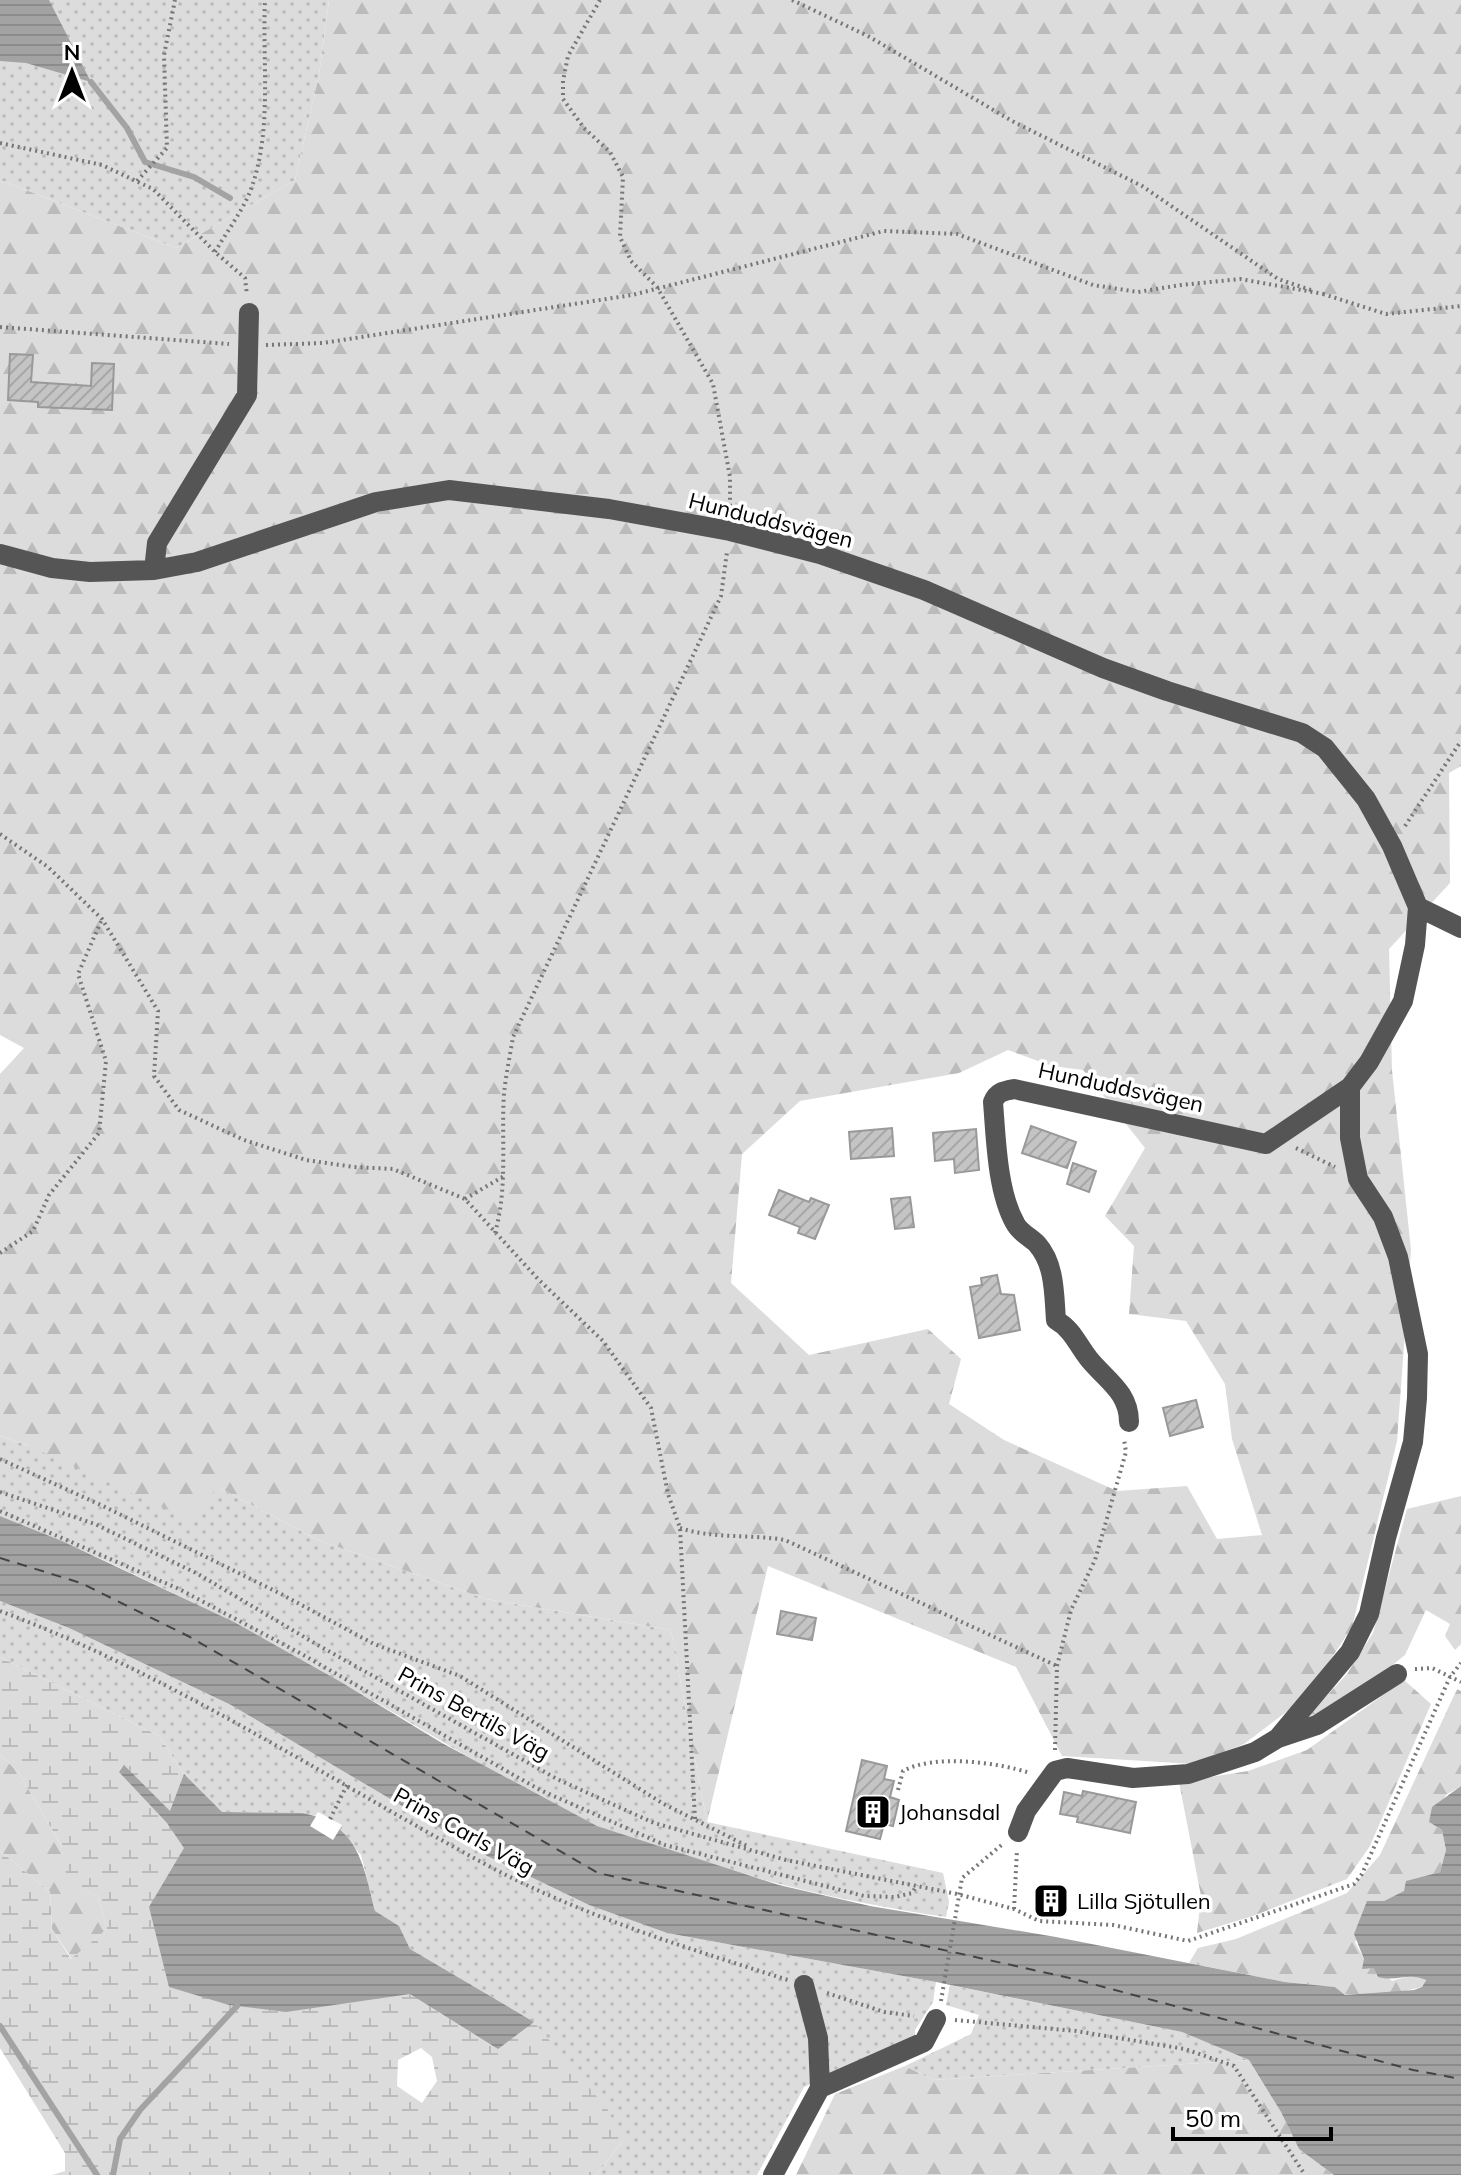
<svg xmlns="http://www.w3.org/2000/svg" width="1461" height="2175" viewBox="0 0 1461 2175" font-family="Mulish,sans-serif">
<style>
.green{fill:url(#green-dots)}
.forest{fill:url(#forest-firs);fill-rule:evenodd}
.wetland{fill:url(#wetland-marsh);fill-rule:evenodd}
.water{fill:url(#water-rules)}
.pier{fill:#fff}
.lines{fill:none;stroke-linecap:round;stroke-linejoin:round}
.stream{stroke:#a3a3a3;stroke-width:6}
.ferry{stroke:#444;stroke-width:2;stroke-dasharray:10 8;stroke-linecap:butt}
.building{fill:url(#building-hatch);stroke:#999;stroke-width:2}
.path{stroke:#777;stroke-width:4;stroke-dasharray:2 4;stroke-linecap:butt}
.minor{stroke:#555;stroke-width:20}
.labels{text-anchor:middle;dominant-baseline:central;stroke-width:7;stroke-linejoin:round;paint-order:stroke}
.street-label{font-size:22px;fill:#000;stroke:#fff}
.poi-label{font-size:22px;fill:#000;stroke:#fff;text-anchor:start}
</style>
<defs>
<pattern id="green-dots" width="8" height="8" patternUnits="userSpaceOnUse" patternTransform="scale(2)"><rect width="8" height="8" fill="#dcdcdc"/><path d="M2 2h.1M6 6h.1" fill="none" stroke="#bbb" stroke-width="1.8" stroke-linecap="round"/></pattern>
<pattern id="forest-firs" width="22" height="20" patternUnits="userSpaceOnUse" patternTransform="scale(2)"><rect width="22" height="20" fill="#dcdcdc"/><path d="M5 1l3.5 6h-7zM16 11l3.5 6h-7z" fill="#bbb"/></pattern>
<pattern id="wetland-marsh" width="20" height="14" patternUnits="userSpaceOnUse" patternTransform="scale(2)"><rect width="20" height="14" fill="#dcdcdc"/><path d="M1 5h8M5 5V1M11 12h8M15 12V8" fill="none" stroke="#bbb"/></pattern>
<pattern id="water-rules" width="6" height="5" patternUnits="userSpaceOnUse" patternTransform="scale(2)"><rect width="6" height="5" fill="#a3a3a3"/><path d="M0 2.5h6" fill="none" stroke="#8b8b8b"/></pattern>
<pattern id="building-hatch" width="6" height="6" patternUnits="userSpaceOnUse" patternTransform="scale(2)"><rect width="6" height="6" fill="#c4c4c4"/><path d="M-1 1l2-2M0 6l6-6M5 7l2-2" fill="none" stroke="#a7a7a7"/></pattern>
</defs>
<rect width="100%" height="100%" fill="#fff"/>
<path class="green" d="M0,0H329L319,75L295,180L176,248L0,180Z
M0,1436L27,1445L218,1487L318,1540L486,1599L671,1630L707,1822L943,1873L949,1902L946,1917C851,1903 760,1882 670,1851C645,1842 619,1836 595,1825C505,1783 423,1728 337,1680C228,1618 116,1562 0,1516Z
M0,1601L69,1628L231,1705L487,1856L589,1905L667,1933L936,1982L933,2002L915,2030V2040L804,2087L757,2175H596L623,2141L534,2022L410,1949L399,1926L375,1911L361,1855L338,1830L342,1825L318,1812L315,1816L302,1813L222,1812L184,1774L159,1736L0,1657Z
M950,1985L1182,2032L1249,2060L933,2080L905,2066L971,2034L979,2015L946,2005Z"/>
<path class="forest" d="M329,0H1461V766L1449,773L1450,883L1389,949L1392,1070L1411,1250L1397,1441L1352,1627L1306,1697L1244,1744L1193,1764L1062,1756L1016,1667L768,1566L707,1822L671,1630L486,1599L318,1540L218,1487L190,1520L27,1445L0,1436V1074L24,1048L0,1035V180L176,248L295,180L319,75ZM1008,1050L1052,1066L1083,1070L1145,1148L1105,1216L1134,1246L1129,1314L1186,1321L1225,1384L1232,1439L1262,1535L1217,1539L1187,1486L1117,1491L1004,1440L949,1404L961,1359L928,1329L809,1355L731,1283L742,1154L800,1101L959,1073Z
M1461,1496V1644L1455,1650L1445,1636L1450,1624L1426,1610L1405,1655L1361,1690L1316,1720L1307,1717L1347,1674L1373,1633L1407,1509Z
M1404,1680L1431,1704L1370,1846L1347,1879L1253,1916L1197,1933L1201,1896L1179,1782L1248,1771L1307,1750Z
M1457,1689L1461,1691V1786L1446,1795L1429,1822L1442,1830L1446,1850L1440,1872L1407,1881L1405,1891L1384,1901L1355,1942L1364,1959L1392,1981C1405,1977 1413,1975 1426,1979L1422,1987L1391,1994L1345,1995L1335,1987L1285,1982L1189,1963L1198,1948L1236,1939L1347,1893L1380,1855Z
M0,1754L19,1773L61,1845L69,1885L98,1896L107,1929L72,1959L52,1929L50,1892L0,1851Z
M1249,2060L1281,2112L1299,2149L1334,2175H796L835,2094L905,2066L933,2080Z"/>
<path class="wetland" d="M0,1657L159,1736L184,1774L222,1812L302,1813C358,1824 363,1864 375,1911L399,1926L410,1949L534,2022L608,2110L623,2141L596,2175H52L65,2171V2153L0,2048V1851L50,1892L52,1929L71,1959L107,1929L98,1896L68,1885L61,1845L19,1773L0,1754ZM421,2048L432,2057L437,2081L422,2103L397,2086L398,2060Z"/>
<path class="water" d="M0,0H49L91,82L26,63L0,61Z
M0,1516L62,1541L234,1622L341,1682L442,1743L597,1826L779,1885L870,1906L1056,1937L1285,1982L1335,1987L1345,1995L1414,1990L1422,1987L1426,1980C1408,1972 1399,1982 1378,1977L1374,1968L1362,1969L1364,1959L1354,1934L1367,1901H1384L1404,1891L1406,1881L1440,1872L1446,1850L1442,1830L1429,1822L1432,1807L1461,1786V2175H1334L1299,2149L1281,2112L1249,2060L1182,2032L936,1982L667,1933L589,1905L487,1856L231,1705L69,1628L0,1601Z
M124,1765L170,1811L184,1774L222,1812L302,1813C358,1824 363,1863 375,1911L399,1926L410,1949L534,2022L498,2049L410,1994L286,2012L229,2005L169,1987L149,1907L184,1848L167,1823L119,1772Z"/>
<path class="pier" d="M318,1813L341,1827L333,1840L310,1826Z"/>
<g class="lines">
<path class="stream" d="M91,82L127,128L145,162L194,177L230,198
M0,2026L97,2175
M113,2175L120,2139L140,2110L237,2006"/>
<path class="ferry" d="M0,1558L81,1583L190,1637L598,1873L1074,1979L1413,2070L1461,2079"/>
</g>
<path class="building" d="M10,354L33,355L31,382L91,386L92,363L114,364L112,410L38,407V402L8,400Z
M1031,1126L1076,1142L1067,1168L1022,1153Z
M892,1128L894,1156L851,1159L849,1132Z
M976,1129L979,1170L955,1173L954,1159L935,1161L933,1133Z
M1073,1163L1096,1171L1089,1192L1067,1184Z
M779,1190L809,1202L811,1198L829,1205L815,1239L798,1233L800,1227L769,1215Z
M910,1197L914,1227L895,1229L891,1199Z
M997,1275L1001,1294L1014,1295L1020,1330L979,1338L970,1287L982,1285L981,1278Z
M1196,1400L1203,1427L1170,1436L1163,1408Z
M781,1611L816,1618L812,1640L777,1634Z
M862,1760L887,1766L884,1779L894,1781L890,1797L899,1800L893,1826L884,1824L880,1839L846,1831Z
M1083,1791L1136,1802L1130,1833L1077,1822L1078,1817L1060,1814L1064,1792L1082,1796Z
M1047,1885L1063,1887L1060,1911L1044,1909Z"/>
<g class="lines">
<path class="path" d="M600,0L568,56L563,81V99L584,128L610,152L623,177L620,237L631,261L657,287L713,384L730,477V511
M792,0L868,36L1012,121L1142,186L1278,279L1311,290
M0,143L102,165L153,189L215,252L245,278L247,295
M137,181L167,148L164,55L175,0
M215,252C226,233 241,213 250,192C273,131 262,64 265,0
M1323,294L1386,314L1461,306
M0,327L229,344
M266,345L323,343L632,295L884,231L957,234L1093,285L1138,292L1181,285L1240,279L1324,294
M1405,826L1461,741
M0,834L48,867L102,919L158,1011L154,1076L179,1110L244,1140L306,1160L354,1167L393,1169L465,1199L538,1279L603,1341L651,1408L668,1494L680,1528L695,1819
M1296,1148L1335,1167
M465,1199L504,1176
M495,1233C508,1187 501,1141 504,1093C506,1075 510,1055 513,1037L721,596L727,552
M0,1253L33,1231L49,1195L99,1133L106,1061L78,974L102,919
M0,1459L103,1506L281,1594L374,1644L460,1676L662,1803L749,1847
M0,1492L95,1524L198,1574L316,1644L557,1779L654,1823L786,1860L957,1894L1014,1909L1039,1921L1113,1925L1188,1941L1354,1884L1362,1874L1450,1677L1461,1663
M0,1511L179,1589L298,1652L540,1790L665,1845L864,1896L895,1897L912,1893L917,1885
M680,1528C713,1539 750,1534 785,1540L1057,1666
M0,1611C171,1675 323,1776 483,1863C579,1915 684,1947 788,1980
M1415,1669L1432,1668L1461,1682
M1055,1750L1057,1666L1071,1610L1095,1560L1126,1452L1124,1439
M898,1790L903,1771C934,1754 996,1762 1030,1773
M330,1819L347,1785
M1014,1909L1017,1850
M827,1993L884,2012L914,2016
M941,2001L962,1878L1004,1843
M955,2020L1076,2031L1185,2049L1234,2066L1305,2175"/>
<path class="minor" d="M0,554L52,568L90,572L154,570L197,562L376,502L449,490L609,509L730,531L820,554L924,590L1103,668L1167,691L1302,733L1325,748L1366,799L1392,846L1418,907L1415,945L1403,1001L1369,1062L1350,1087V1138L1358,1179L1383,1217L1398,1257L1418,1354L1417,1398L1413,1442L1386,1538L1369,1614L1350,1652L1278,1738
M154,570L157,543L247,395L249,313
M1418,907L1461,928
M1129,1422C1129,1392 1106,1380 1089,1359C1077,1344 1073,1330 1056,1320C1054,1294 1055,1264 1037,1244C1030,1237 1019,1232 1015,1223C997,1191 996,1138 993,1102C997,1092 1003,1091 1014,1089L1266,1144L1350,1087
M1018,1832L1026,1811L1055,1771L1067,1768L1133,1778L1188,1774L1255,1752L1278,1738L1317,1725L1397,1674
M804,1985L818,2038L820,2088
M773,2175L820,2088L924,2042L936,2019"/>
</g>
<defs>
<symbol id="building-square" viewBox="-11 -11 22 22"><rect x="-9" y="-9" width="18" height="18" rx="4" fill="#000" stroke="#fff"/><path d="M-4-6H4V6H1V3H-1V6H-4ZM-2.5-4.3h1.7v1.8h-1.7ZM.8-4.3h1.7v1.8H.8ZM-2.5-1h1.7V.8h-1.7ZM.8-1h1.7V.8H.8Z" fill="#fff"/></symbol>
</defs>
<g fill-rule="evenodd">
<use href="#building-square" x="853" y="1792" width="40" height="40"/>
<use href="#building-square" x="1031" y="1881" width="40" height="40"/>
</g>
<g class="labels">
<g class="street-label">
<text transform="translate(771 520) rotate(14)">Hunduddsvägen</text>
<text transform="translate(1121 1087) rotate(12)">Hunduddsvägen</text>
<text transform="translate(474 1713) rotate(29)">Prins Bertils Väg</text>
<text transform="translate(464 1831) rotate(29)">Prins Carls Väg</text>
</g>
<g class="poi-label">
<text x="899" y="1812">Johansdal</text>
<text x="1077" y="1901">Lilla Sjötullen</text>
</g>
</g>
<g transform="translate(72 72)" stroke="#ffffff" stroke-width="6" paint-order="stroke">
<path d="M0-6L14 30L0 20L-14 30Z" fill="#000000"/>
<text y="-12" font-size="22" font-weight="bold" text-anchor="middle" fill="#000000">N</text>
</g>
<path d="M1173 2127v12h158v-12" fill="none" stroke="#000000" stroke-width="4"/>
<text x="1185" y="2127" font-size="24" fill="#000000" stroke="#ffffff" stroke-width="6" paint-order="stroke">50 m</text>
</svg>
